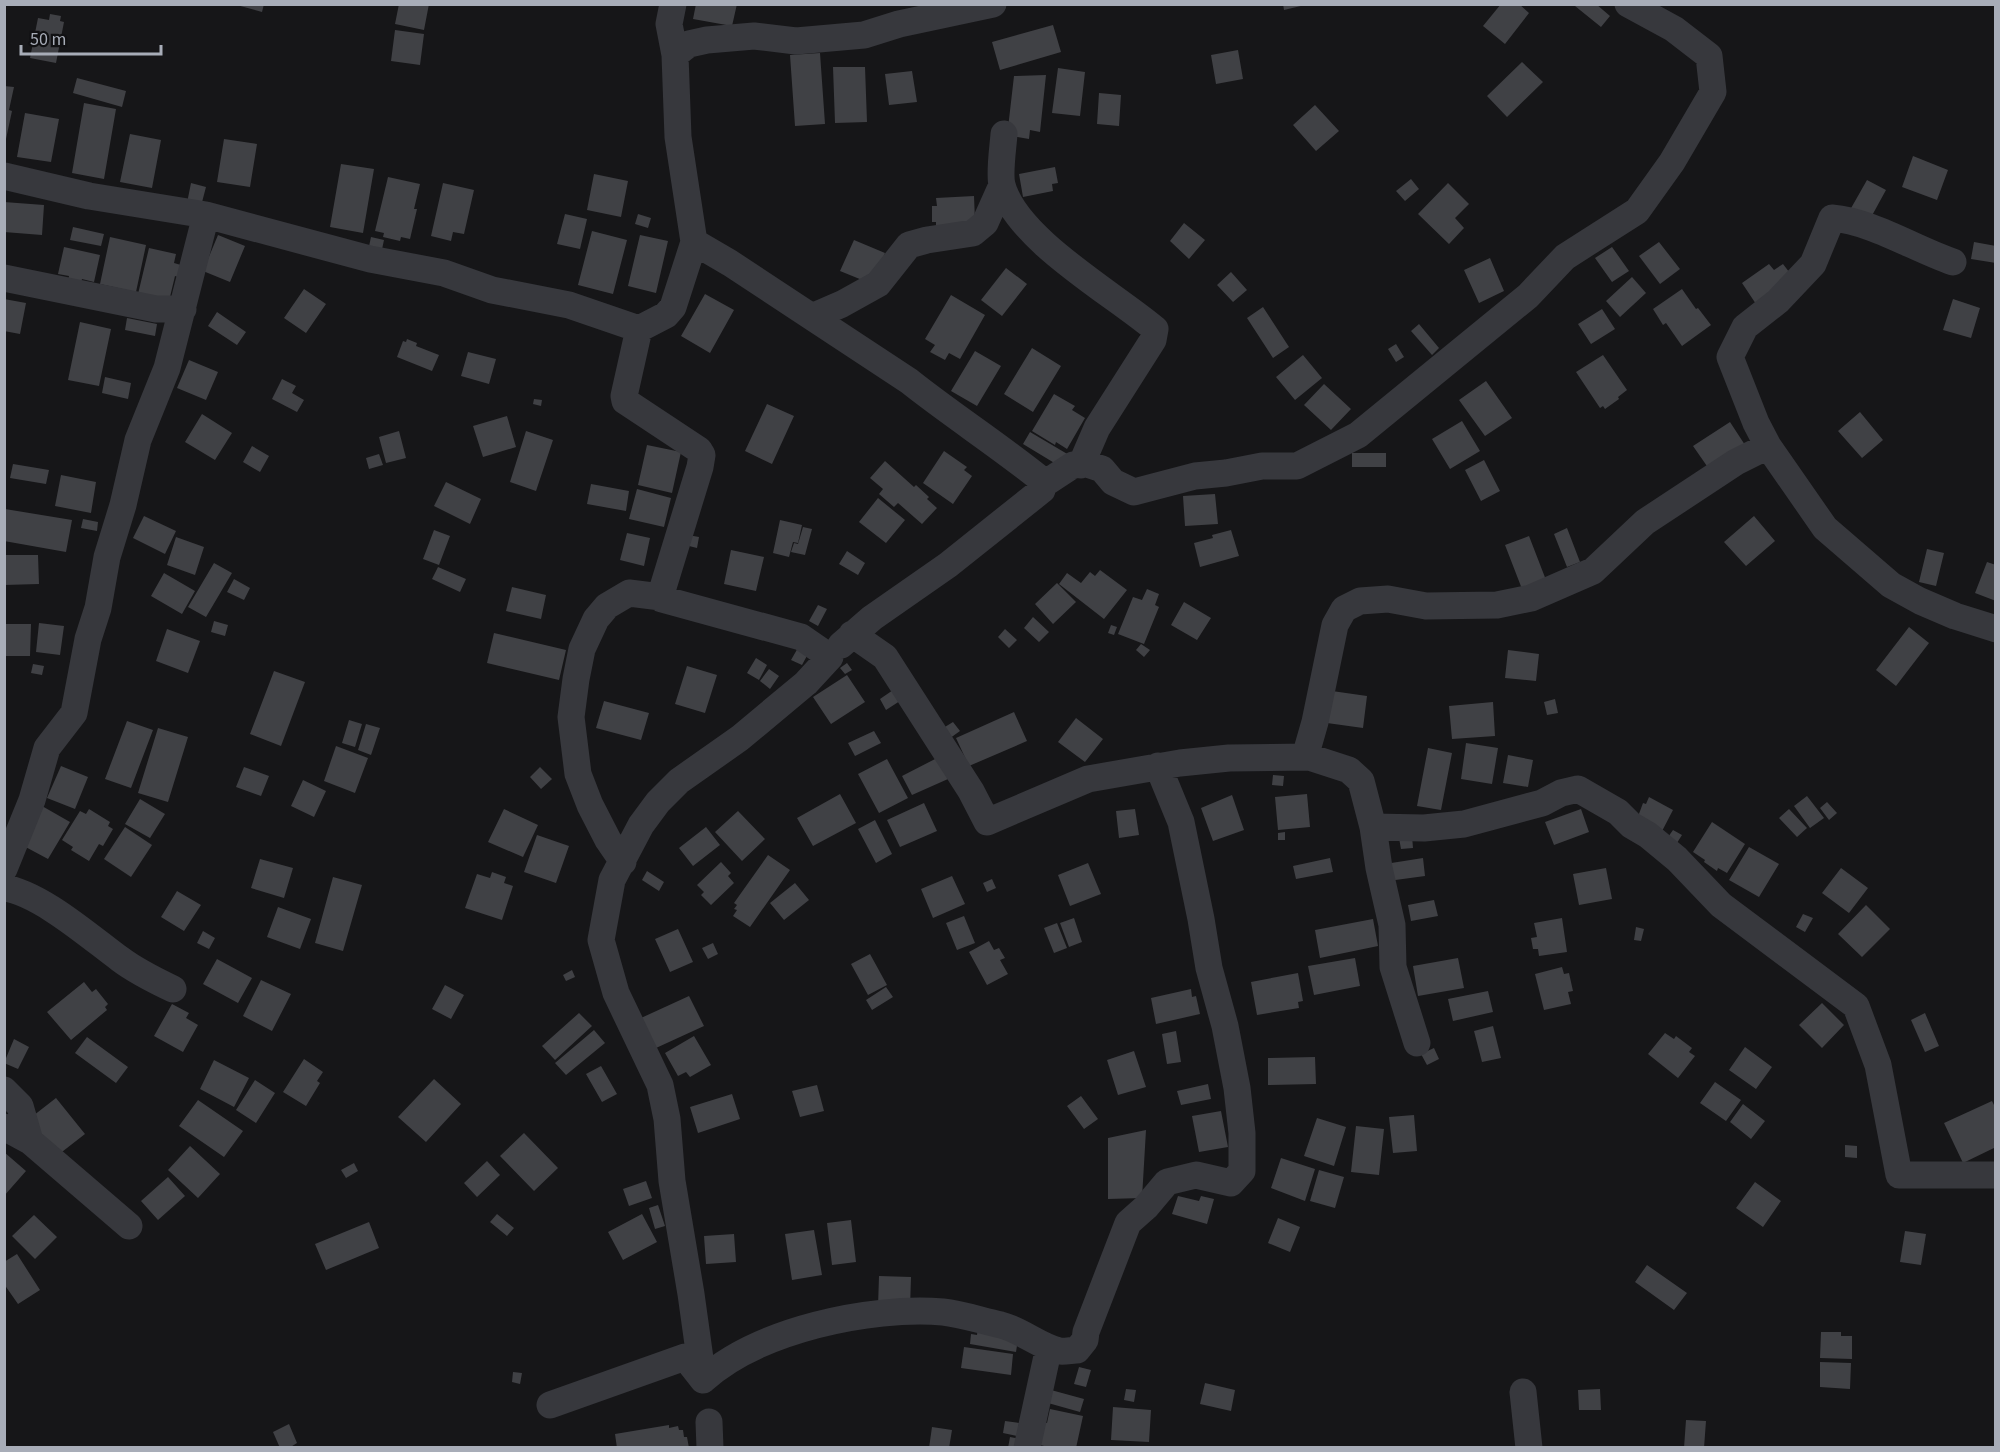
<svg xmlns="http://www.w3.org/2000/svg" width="2000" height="1452" viewBox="0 0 2000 1452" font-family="'Source Sans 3',sans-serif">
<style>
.building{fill:#404145}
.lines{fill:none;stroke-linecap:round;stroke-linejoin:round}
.minor{stroke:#37383d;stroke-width:27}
</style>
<rect width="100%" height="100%" fill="#161618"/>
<path class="building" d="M233,4H264L262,12Z
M399,4H429L424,30L395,24Z
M696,4H737L732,26L693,19Z
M1283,4H1305V5L1284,10Z
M1501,4H1519L1529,13L1505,44L1483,26Z
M1576,4H1596L1610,16L1601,27L1575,6Z
M50,14L61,16L60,21L64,22L56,63L30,58L38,18L49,20Z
M1053,25L1061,52L1000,70L992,42Z
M395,30L424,34L420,65L391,61Z
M1238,50L1243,79L1216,84L1211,55Z
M820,53L825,124L795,126L790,55Z
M1522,62L1543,82L1507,117L1487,96Z
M833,67H865L867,122L835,123Z
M1058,68L1085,72L1080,116L1052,113Z
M912,71L917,102L889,105L885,74Z
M1046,75L1040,132L1030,130L1029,139L1011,136L1008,128L1014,76Z
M77,78L126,91L122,107L73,93Z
M4,86L14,87L9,110L12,111L6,139Z
M1099,93L1121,95L1119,126L1097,124Z
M84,103L116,109L104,179L72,173Z
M1315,105L1339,131L1316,151L1293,125Z
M25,113L59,119L51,162L17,157Z
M130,134L161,140L152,188L120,182Z
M224,139L257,144L250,187L217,182Z
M1913,156L1948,170L1937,200L1902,187Z
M341,164L374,169L363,233L330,227Z
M1055,167L1058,183L1052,184L1053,191L1023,197L1019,174Z
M594,174L628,181L621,217L587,210Z
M388,177L420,184L414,209H417L410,239L401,237L400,241L383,237L384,233L375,231Z
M1411,179L1419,189L1405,201L1396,191Z
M1867,180L1886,190L1869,221L1850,210Z
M191,183L206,187L201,206L187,203Z
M443,183L474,190L464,234L453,232L451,241L431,236Z
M1448,183L1469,204L1455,218L1464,228L1449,244L1418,214Z
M974,196L975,221L936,230V222H932V206H937L936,198Z
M4,202L44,205L42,235L4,232Z
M565,214L587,219L580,249L557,244Z
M638,214L651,218L648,228L635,224Z
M1184,223L1205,240L1189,259L1170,241Z
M73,227L104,234L101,246L70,240Z
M592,231L627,240L613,294L578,285Z
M218,235L245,246L230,282L203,271Z
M640,235L668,241L656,293L628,286Z
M110,237L146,245L136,292L100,284Z
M371,237L384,240L381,254L368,251Z
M854,240L885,253L872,284L840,271Z
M1659,242L1680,269L1660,284L1639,256Z
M1974,242L1996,246V263L1971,259Z
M64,247L100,255L94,282L82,279L81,283L68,281L69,276L58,274Z
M1612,247L1629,271L1612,282L1595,258Z
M149,248L176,254L174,263L181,265L178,277L175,276L169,301L138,294Z
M1490,258L1504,291L1479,303L1464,270Z
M1769,264L1774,270L1783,264L1796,281L1758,307L1742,283Z
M1006,268L1027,284L1002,316L981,300Z
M1231,272L1247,290L1233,302L1217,285Z
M1632,277L1646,293L1620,317L1606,301Z
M304,289L326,304L306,333L284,318Z
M1682,289L1696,309L1698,308L1711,325L1682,346L1666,323L1663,325L1653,309Z
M705,294L734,310L710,353L681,336Z
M951,295L985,315L960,359L949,353L945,360L930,352L935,345L925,339Z
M4,299L26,303L20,334L4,331Z
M1953,299L1980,308L1971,338L1943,330Z
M1263,307L1289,347L1273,358L1247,318Z
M1602,309L1615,329L1591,344L1578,324Z
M217,312L246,332L237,345L208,326Z
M127,318L157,324L155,336L125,330Z
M80,322L111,329L99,386L68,380Z
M1419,324L1439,348L1432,355L1411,331Z
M407,339L417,343L416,346L439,355L432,371L397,357L403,341L406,342Z
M1396,344L1404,357L1396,362L1388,349Z
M1032,348L1061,366L1033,412L1004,394Z
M975,351L1001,366L977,406L951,391Z
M468,352L496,359L489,384L461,376Z
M1303,355L1322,378L1295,400L1276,377Z
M1603,355L1627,390L1618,397L1619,399L1605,409L1603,406L1600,408L1576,372Z
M189,360L218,372L206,400L177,388Z
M105,377L131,383L128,399L102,393Z
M282,379L296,386L292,393L304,400L297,412L272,399Z
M1486,381L1512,418L1485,436L1459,400Z
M1324,384L1351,409L1331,430L1304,405Z
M1054,394L1075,406L1072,410L1085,418L1067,449L1056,442L1055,445L1032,431Z
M534,399L542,400L541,406L533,404Z
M767,404L794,416L772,464L745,451Z
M1860,412L1883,440L1862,458L1838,431Z
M202,414L232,433L215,460L185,442Z
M507,416L516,447L483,457L473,426Z
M1462,421L1480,451L1450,469L1432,439Z
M1730,422L1745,445L1709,469L1693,446Z
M399,431L406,458L386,463L379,437Z
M526,431L553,440L536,491L510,482Z
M1030,432L1069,455L1061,467L1023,444Z
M647,445L681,452L672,493L638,485Z
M252,446L269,456L260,472L243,462Z
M944,451L967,467L964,470L972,476L953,504L923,483Z
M1352,453H1386V467H1352Z
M379,454L383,465L369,469L366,458Z
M1484,460L1500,491L1481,501L1465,470Z
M885,461L914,487L916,485L929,497L927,499L937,508L922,524L898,503L894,507L879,494L883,489L870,478Z
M13,464L49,470L46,484L10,478Z
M61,475L96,482L91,513L55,506Z
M446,482L481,499L470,524L434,506Z
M591,484L629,491L626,511L587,504Z
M637,489L671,498L664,527L629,519Z
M1215,494L1218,524L1185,526L1183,496Z
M878,498L905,520L886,543L859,522Z
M5,509L72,520L66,552L4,541Z
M144,516L176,531L165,554L133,538Z
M1754,516L1775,541L1746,566L1724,542Z
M83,519L98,522L97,531L81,528Z
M780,520L802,525L798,543L793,542L789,557L773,553Z
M803,527L812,529L805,555L791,552L794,543L798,544Z
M1567,528L1580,562L1567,567L1554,534Z
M434,530L450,536L439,565L423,559Z
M1231,530L1239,556L1200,567L1194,543L1213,538L1212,535Z
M627,533L650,538L644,566L620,560Z
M688,535L699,537L697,548L685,545Z
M1529,536L1546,580L1522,589L1505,545Z
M176,537L204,547L195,575L167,565Z
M1927,549L1944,553L1936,586L1919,582Z
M731,550L764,557L756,591L724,584Z
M847,551L865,563L858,575L839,564Z
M4,555H38L39,584L4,585Z
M1987,562L1996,565V601L1975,593Z
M214,563L232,573L206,617L188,607Z
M438,567L466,579L460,592L432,579Z
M1100,570L1127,590L1104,619L1059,584L1067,573L1081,583L1090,572L1095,576Z
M164,573L195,591L182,614L151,596Z
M234,579L250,588L244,600L227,592Z
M1057,583L1076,602L1053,624L1035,604Z
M512,587L546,595L541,619L506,611Z
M1147,589L1159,594L1155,605L1159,607L1144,644L1118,634L1133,597L1142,600Z
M1184,602L1211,618L1197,640L1171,625Z
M818,605L827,609L818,626L809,621Z
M1033,617L1049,632L1039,642L1024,628Z
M214,621L228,625L225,636L211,632Z
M39,623L64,626L60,655L36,652Z
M4,624H31L30,656H4Z
M1111,625L1117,627L1114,635L1108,633Z
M1909,627L1929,643L1896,686L1876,670Z
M167,629L200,641L188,673L156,661Z
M1005,629L1017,640L1009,648L998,637Z
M494,633L566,650L559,680L487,663Z
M1141,644L1150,650L1144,657L1136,650Z
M799,646L809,652L802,665L791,660Z
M1508,650L1539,654L1536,681L1505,678Z
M756,658L767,665L759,680L747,673Z
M847,663L852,670L845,674L840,668Z
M33,664L44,666L42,675L31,673Z
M687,666L717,675L705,713L675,704Z
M769,669L779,676L770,689L760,681Z
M274,671L305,682L281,746L250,734Z
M847,675L865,702L831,724L813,697Z
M896,688L903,699L886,710L880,699Z
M1332,691L1367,696L1363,728L1327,723Z
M1555,699L1558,713L1547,715L1544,702Z
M604,701L649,713L641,740L596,728Z
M1493,702L1495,736L1452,739L1449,706Z
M1014,712L1027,741L969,766L956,738Z
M1076,718L1103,739L1085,762L1058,742Z
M349,720L362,724L355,747L342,743Z
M127,721L153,730L131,788L105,779Z
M953,722L960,731L946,741L940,730Z
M366,724L380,728L371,755L358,750Z
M158,728L188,737L168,802L138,793Z
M874,731L881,743L855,756L848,743Z
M1466,743L1498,748L1492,784L1461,779Z
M336,746L368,758L355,793L324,781Z
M1428,748L1452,753L1441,810L1417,806Z
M1508,755L1533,760L1528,787L1503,783Z
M937,758L948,779L912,795L902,776Z
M887,759L908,798L879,813L858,774Z
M61,766L88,777L75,809L47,798Z
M244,767L269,776L261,796L236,787Z
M540,767L552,779L541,789L530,777Z
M1273,775L1284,776L1283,786L1272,785Z
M303,780L326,791L314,817L291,806Z
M840,794L856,823L813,846L797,818Z
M1307,794L1310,827L1278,830L1275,797Z
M1232,795L1244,830L1213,841L1201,808Z
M1807,796L1824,818L1810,828L1794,806Z
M1649,797L1673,810L1660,835L1636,822L1643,803L1646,804Z
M140,799L165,814L150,838L125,824Z
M1827,802L1837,813L1829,820L1820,808Z
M924,803L937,831L900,847L887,820Z
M42,806L70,822L48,859L20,844Z
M89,809L110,822L108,826L113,829L103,846L99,844L89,861L71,850L73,847L62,840L80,811L86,814Z
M504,809L538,825L523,857L488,842Z
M1135,809L1139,835L1119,838L1116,811Z
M1581,809L1589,832L1554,845L1545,822Z
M1789,809L1807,828L1797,837L1779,818Z
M738,811L765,839L742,861L715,832Z
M875,820L892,854L876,863L858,829Z
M1712,822L1745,844L1727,873L1718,868L1717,871L1704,862L1705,860L1693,852Z
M125,827L152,845L131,877L104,859Z
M706,827L720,845L693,866L679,848Z
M1673,830L1682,835L1675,846L1666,840Z
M1285,832V840H1278V833Z
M537,835L569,846L556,883L524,872Z
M1412,836L1413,848L1401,849L1399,838Z
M1749,847L1779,864L1759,897L1729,880Z
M768,855L790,870L750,927L733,916L737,910L734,909L737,905L734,903Z
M1330,858L1333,872L1296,879L1293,866Z
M1423,858L1425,876L1388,881L1385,864Z
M260,859L293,868L284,898L251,888Z
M721,862L731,873L728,876L734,883L711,905L701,895L704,892L697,885Z
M1088,863L1101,894L1070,906L1058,875Z
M1606,868L1612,899L1579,905L1573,874Z
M1841,868L1868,888L1849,913L1822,893Z
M647,871L664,882L659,891L642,880Z
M492,872L506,877L504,883L513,886L502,920L465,908L477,874L490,878Z
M952,876L965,904L933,918L921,889Z
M333,877L362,885L343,951L315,943Z
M992,879L996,888L987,892L983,883Z
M795,883L809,900L784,920L770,903Z
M177,891L201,905L184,931L161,917Z
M1434,900L1438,916L1411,921L1408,905Z
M1866,905L1890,929L1862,957L1838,934Z
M278,907L311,919L300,949L267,937Z
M1803,914L1813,918L1805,932L1796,927Z
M964,916L975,943L957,950L946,923Z
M1074,918L1082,942L1069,947L1060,923Z
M1562,918L1567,952L1539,956L1538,949H1533L1531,938L1537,937L1534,923Z
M1373,919L1378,946L1320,958L1315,930Z
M1057,923L1067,948L1054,953L1044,928Z
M1636,927L1644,929L1641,941L1634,940Z
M678,929L693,962L670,972L655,939Z
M203,931L215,938L209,949L197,943Z
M989,941L994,950L999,948L1005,958L1000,960L1008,974L987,985L969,952Z
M713,943L718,954L708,959L702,948Z
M870,954L887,985L868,995L851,964Z
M1355,958L1360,986L1314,995L1308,966Z
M1458,958L1464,988L1418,996L1413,966Z
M217,959L252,978L238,1003L203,984Z
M1562,967L1564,974L1569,973L1573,991L1568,992L1571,1004L1544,1010L1535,974Z
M572,970L575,977L566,981L563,975Z
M1298,973L1303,1001L1298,1002L1299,1008L1257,1015L1251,982Z
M261,980L291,994L272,1031L243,1016Z
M84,982L92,992L96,989L108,1004L105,1007L107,1010L71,1040L47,1012Z
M445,985L464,995L451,1019L432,1009Z
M886,987L893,997L872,1010L866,1000Z
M1191,989L1192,997L1196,996L1200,1014L1156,1024L1151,998Z
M1488,991L1493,1012L1453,1021L1448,999Z
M689,996L704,1026L656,1048L641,1018Z
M1822,1003L1844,1025L1822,1048L1799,1025Z
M172,1004L189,1013L186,1018L198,1025L183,1052L154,1036Z
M579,1013L592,1026L555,1060L542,1046Z
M1925,1013L1939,1046L1925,1052L1911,1020Z
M1493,1026L1501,1058L1482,1062L1474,1031Z
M594,1030L605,1043L566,1075L555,1063Z
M1176,1031L1181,1062L1167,1064L1162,1034Z
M1665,1033L1674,1039L1676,1036L1692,1048L1689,1052L1695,1056L1678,1078L1648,1054Z
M694,1036L711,1065L690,1077L686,1072L678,1076L665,1053Z
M87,1037L128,1067L116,1083L75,1053Z
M14,1039L29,1047L18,1069L4,1063Z
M1745,1047L1772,1067L1756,1089L1729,1070Z
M1434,1048L1439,1059L1427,1065L1421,1054Z
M1134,1051L1146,1087L1118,1095L1107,1060Z
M1315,1057L1316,1084L1268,1085V1058Z
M304,1059L323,1072L317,1081L320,1083L306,1106L283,1092Z
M214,1060L249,1078L234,1107L200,1089Z
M601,1066L617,1094L602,1102L586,1074Z
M434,1079L461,1104L426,1142L398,1117Z
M255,1080L275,1093L256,1123L236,1110Z
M1715,1082L1741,1100L1726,1121L1700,1103Z
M1208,1084L1211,1099L1181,1105L1177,1091Z
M817,1085L824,1111L800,1117L792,1091Z
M732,1094L740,1119L698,1133L690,1107Z
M1081,1096L1098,1119L1084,1129L1067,1106Z
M56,1098L85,1134L58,1155L29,1119Z
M198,1100L243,1131L224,1157L179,1126Z
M1992,1101L1996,1109V1147L1963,1163L1944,1123Z
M1743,1104L1765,1121L1751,1139L1730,1122Z
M1221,1111L1228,1147L1199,1152L1192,1116Z
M1414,1115L1417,1151L1393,1153L1389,1117Z
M1317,1118L1346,1127L1334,1166L1304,1156Z
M1356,1126L1384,1129L1379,1175L1351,1172Z
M1146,1130L1142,1198L1108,1199V1138Z
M524,1133L558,1168L534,1191L500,1156Z
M1845,1145L1857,1146V1158L1845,1157Z
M190,1146L220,1174L198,1198L168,1170Z
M4,1152L26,1171L4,1196Z
M1281,1158L1315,1169L1305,1201L1271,1188Z
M487,1161L500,1175L477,1197L464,1183Z
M354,1163L358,1171L346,1178L341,1170Z
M1319,1170L1344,1177L1335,1208L1310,1201Z
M168,1177L185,1196L158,1220L141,1201Z
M646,1181L652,1198L629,1206L623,1189Z
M1755,1182L1781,1201L1763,1227L1736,1208Z
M1178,1196L1199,1201L1201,1196L1214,1199L1207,1224L1172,1214Z
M658,1205L665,1226L655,1229L649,1208Z
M497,1214L514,1228L507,1236L490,1222Z
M642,1214L657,1242L623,1260L608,1232Z
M34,1215L57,1237L35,1259L12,1236Z
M1278,1218L1300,1227L1290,1252L1268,1243Z
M851,1220L856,1262L832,1265L827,1223Z
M369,1222L379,1248L326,1270L315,1244Z
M814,1230L822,1275L792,1280L785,1234Z
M1905,1231L1926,1234L1921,1265L1900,1262Z
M734,1234L736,1262L706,1264L704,1236Z
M17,1254L40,1290L18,1304L4,1284V1262Z
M1647,1265L1687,1293L1674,1310L1635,1282Z
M879,1276L911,1277L910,1309L878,1307Z
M978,1326L1019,1333L1016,1352L970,1344L971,1334L977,1335Z
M1821,1332H1841V1336H1852V1359L1820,1358Z
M964,1347L1013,1354L1011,1375L961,1368Z
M1820,1362L1851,1363L1850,1389L1820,1387Z
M1079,1367L1091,1370L1086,1387L1074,1384Z
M513,1372L522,1373L520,1384L512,1382Z
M1205,1383L1235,1390L1231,1411L1200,1404Z
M1126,1389L1136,1390L1134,1402L1124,1400Z
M1600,1389L1601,1410H1579L1578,1390Z
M1051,1390L1084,1399L1080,1412L1048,1403Z
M1113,1407L1151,1410L1149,1442L1111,1440Z
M1050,1409L1083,1416L1076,1448H1052L1036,1444L1041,1422L1047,1423Z
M1686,1420L1706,1421L1704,1448H1684Z
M1005,1421L1019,1423L1017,1436L1003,1433Z
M289,1424L297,1443L289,1448H280L273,1432Z
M669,1425V1428L678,1426L679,1430H683L684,1437H687L689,1448H617L615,1434Z
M932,1427L952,1430L949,1448H929Z
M1010,1437L1020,1439L1018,1448H1008Z"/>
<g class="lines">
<path class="minor" d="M673,4L669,24L675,55
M1004,134C1003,148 999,173 1002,185C1016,239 1114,294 1155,329L1153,340L1097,428L1081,465
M4,176L89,196L206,215L370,259L444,273L492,290L569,305L639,329L624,396L625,401L699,450L702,455L700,467L661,594L662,599L801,637L830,657L806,683L740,738L679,781L658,802L641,825L612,880L601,940L616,993L660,1085L667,1119L672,1181L691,1294L703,1380
M694,242L678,137L675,55L689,44L707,40L754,36L796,41L864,35L899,24L993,4
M1953,262C1915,249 1871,221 1832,218L1813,264L1778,301L1745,327L1730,357L1756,423L1768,446L1825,528L1891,585L1920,601L1955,616L1996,629
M4,278L156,309H183
M812,317L842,304L878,284L909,245L927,240L973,233L985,223L1002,185
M639,329L666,315L673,307L694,242L730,263L909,381C953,416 1000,446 1043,481L1042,490L948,565L872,618L841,645
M1044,484L1073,465L1087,464L1102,469L1113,482L1134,492L1195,476L1226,473L1262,466H1297L1358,435L1528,296L1565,257L1637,211L1672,162L1713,92L1709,56L1674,29L1628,4
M852,634L885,657L971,791L987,822L1088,779L1180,763L1229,758L1309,757L1349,770L1361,781L1373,827L1424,828L1464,824L1542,803L1561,793L1578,789L1618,812L1631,825L1648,835L1677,859L1721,905L1856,1006L1878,1065L1899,1175H1996
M1305,757L1315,722L1335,625L1344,609L1360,601L1388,599L1426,606L1497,605L1531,598L1593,571L1645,522L1736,462L1768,446
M1373,827L1379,868L1392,925L1393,967L1417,1043
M623,862L608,840L590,805L578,774L571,717L576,679L582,649L596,619L607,606L629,593L661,597
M4,869L32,800L47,748L74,713L88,639L98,608L107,557L123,505L138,440L167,368L206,215
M4,888C40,893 90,937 120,959C136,971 154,980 173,989
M4,1090L20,1106L30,1141
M4,1127L30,1141L129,1226
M703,1380C758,1330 870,1306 943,1312C962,1314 982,1321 1001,1325C1021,1330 1039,1346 1059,1351C1064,1352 1072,1350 1077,1350L1085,1340L1086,1332L1128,1223L1146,1207L1167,1182L1196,1175L1231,1183L1242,1171V1133L1237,1088L1225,1026L1209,968L1201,919L1181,822L1158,766
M1523,1392L1529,1448
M550,1405L685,1357L703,1380
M709,1422L710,1448
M1027,1448L1047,1356L1056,1350"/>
</g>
<rect width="2000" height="1452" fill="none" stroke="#a8adb8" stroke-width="12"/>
<path d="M21 45v9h140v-9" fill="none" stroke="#a8adb8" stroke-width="3"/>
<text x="30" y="45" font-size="18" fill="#a8adb8" stroke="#111113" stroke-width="4.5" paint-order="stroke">50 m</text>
</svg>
